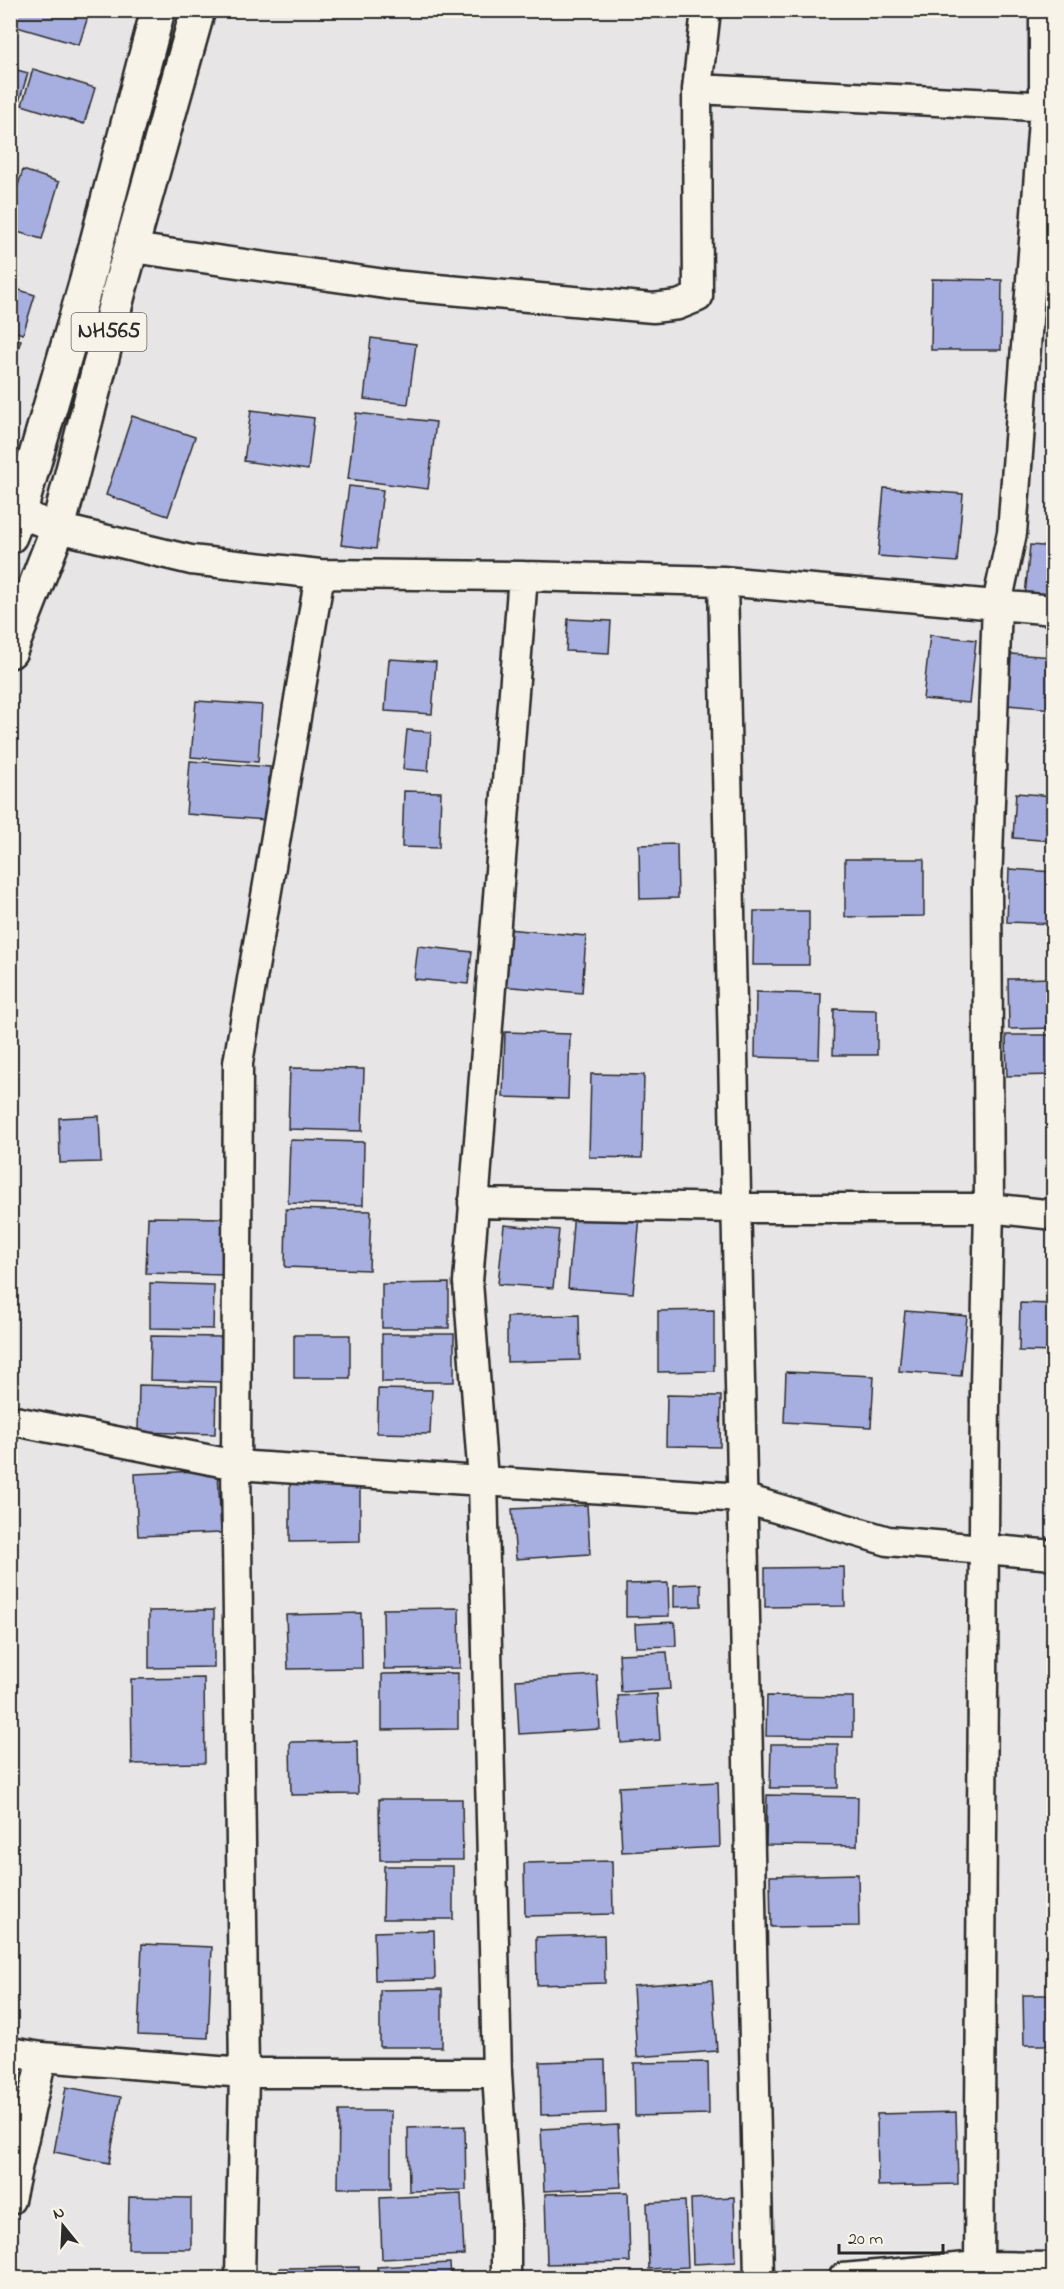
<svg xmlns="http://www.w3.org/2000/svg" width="1064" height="2289" viewBox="0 0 1064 2289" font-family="'Indie Flower',sans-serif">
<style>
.building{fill:#a7afe0;stroke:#2b2b2b;stroke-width:1.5}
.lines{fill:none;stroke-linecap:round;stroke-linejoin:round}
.street-casing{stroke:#2b2b2b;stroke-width:33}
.highway-casing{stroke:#2b2b2b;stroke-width:38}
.street{stroke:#f7f3e8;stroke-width:28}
.highway{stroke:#f7f3e8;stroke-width:33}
.labels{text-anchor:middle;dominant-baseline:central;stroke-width:4.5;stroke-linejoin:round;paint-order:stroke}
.shield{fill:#f7f3e8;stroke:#686764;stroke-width:1.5}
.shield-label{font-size:22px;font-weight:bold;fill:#2b2b2b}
</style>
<rect width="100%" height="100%" fill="#e7e5e6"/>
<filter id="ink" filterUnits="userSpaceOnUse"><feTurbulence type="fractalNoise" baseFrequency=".0167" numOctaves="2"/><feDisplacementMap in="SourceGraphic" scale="12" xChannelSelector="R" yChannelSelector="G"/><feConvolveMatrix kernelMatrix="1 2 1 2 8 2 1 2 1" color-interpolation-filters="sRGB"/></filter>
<g filter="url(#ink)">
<path class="building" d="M10,10H90L79,45L10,25Z
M10,68L28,73L18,105L10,102Z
M33,69L95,88L84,124L22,105Z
M23,170L59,182L42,239L10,230V210Z
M932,279L1002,280L1001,350H931Z
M10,287L35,295L23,334L10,330Z
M10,337L21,340L15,359L10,357Z
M371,338L416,344L408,404L364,399Z
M251,410L314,418L308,470L244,461Z
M356,413L436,422L428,489L348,479Z
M132,416L195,437L168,516L106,495Z
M1054,484V525H1049Z
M349,486L383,490L376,549L341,545Z
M884,488L963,494L957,562L878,556Z
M1030,545L1054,547V599L1025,596Z
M568,619L611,621L609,653L566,651Z
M930,635L976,640L969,703L923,699Z
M1011,654L1054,657V709L1007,705Z
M389,659L436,662L432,714L385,711Z
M196,701L262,705L258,762L191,757Z
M407,730L431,732L428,771L403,769Z
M190,761L270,767L266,820L186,814Z
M404,791L441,792L439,848L402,847Z
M1016,793L1054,796V841L1013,838Z
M677,844L678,898L640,899L639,845Z
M845,859H924V916L845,917Z
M1009,869L1054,872V924L1007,922Z
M754,911H809V965H753Z
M506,929L586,936L582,993L501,986Z
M418,946L472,952L468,984L414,979Z
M1054,978V1028L1009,1029L1008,979Z
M756,992L821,994L819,1059L755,1057Z
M834,1009L877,1010V1055H833Z
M505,1032L570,1034L568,1099L503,1097Z
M1006,1035H1054V1075L1007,1076Z
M290,1068L364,1069L362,1131L288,1129Z
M591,1074L644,1075L642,1158L589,1157Z
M99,1116L101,1162L60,1163L59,1118Z
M290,1140L364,1142L363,1205L288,1203Z
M286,1209L371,1211L369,1270L285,1267Z
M574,1211L640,1216L633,1293L568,1288Z
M148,1217L226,1218L225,1275L146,1273Z
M504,1225L559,1230L553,1288L498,1284Z
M150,1283L214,1285L213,1329L150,1328Z
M449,1283V1328H382V1284Z
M1020,1303L1054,1304V1352L1019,1351Z
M714,1310V1371L658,1372V1311Z
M905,1311L967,1316L961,1376L899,1371Z
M579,1315L580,1360L507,1362V1317Z
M382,1334H454V1382H382Z
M294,1335H350V1378H294Z
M151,1336L223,1337L222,1382L150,1380Z
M786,1372L874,1376L871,1427L784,1422Z
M139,1385L216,1387L215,1434L138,1432Z
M378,1389L432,1390L430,1434L377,1433Z
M667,1395L721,1396L720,1447L666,1446Z
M218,1470L221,1533L138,1536L135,1474Z
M360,1483V1541L290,1542V1484Z
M587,1505L590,1554L516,1559L512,1509Z
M844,1567L845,1606L765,1607V1568Z
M668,1583L669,1616L626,1617V1584Z
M701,1584V1606L674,1607V1585Z
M459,1608L460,1668L384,1669L383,1609Z
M214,1610V1667L149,1668V1611Z
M361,1613L362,1668L288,1669L286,1615Z
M675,1622L676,1646L636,1647L635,1624Z
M667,1652L670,1689L621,1692L619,1654Z
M458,1673V1729L382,1730V1674Z
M597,1675L600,1729L519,1734L516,1680Z
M204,1678L205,1763L132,1764L131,1679Z
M657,1694L660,1740L621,1743L618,1696Z
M767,1696L853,1697V1737L766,1736Z
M357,1741L358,1794L291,1795L290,1742Z
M771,1744H838V1788H770Z
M718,1782L720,1847L622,1852L619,1787Z
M767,1795L858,1797L857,1846L766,1845Z
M379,1799H462L463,1860H380Z
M612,1861L613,1914L525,1916L524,1863Z
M384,1866H453V1919H383Z
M858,1874L859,1926L771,1927L770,1876Z
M434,1930L435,1979L375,1980L374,1932Z
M604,1935L605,1983L537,1985L536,1937Z
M142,1944L212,1947L208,2038L138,2035Z
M712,1980L717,2051L637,2057L633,1986Z
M442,1989V2047H380V1990Z
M1023,1995H1054V2045H1024Z
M605,2060L606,2113L541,2115L540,2062Z
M708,2062L709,2114L635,2116L634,2063Z
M66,2087L121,2097L109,2163L54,2152Z
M10,2098L19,2099L10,2143Z
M339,2111H391V2188H338Z
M956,2112L958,2184L878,2186L877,2114Z
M618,2125L621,2187L544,2191L541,2129Z
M465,2126L466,2190L409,2191L408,2128Z
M628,2192L630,2262L547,2264L545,2194Z
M461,2194L464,2255L382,2259L380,2198Z
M129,2197L191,2198V2249H128Z
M734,2197L736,2262L693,2264L691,2199Z
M685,2201L688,2267L649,2269L647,2203Z
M450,2263L451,2278H377V2267Z
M359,2267V2278H280V2268Z"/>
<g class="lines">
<defs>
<path id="street" d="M706,10L697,89L1054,107
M132,248L392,285L653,308L678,305L698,297L697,89
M10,510L58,528L191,560L320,574L523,576L723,581L1054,610
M723,581L759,2278
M473,1203L736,1208H989L1054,1215
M10,1420L236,1465L742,1498L888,1541L1054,1555
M10,2052L42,2057L244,2073H497
M10,2200L42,2057
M240,2278L244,2073L236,1465L238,1063L320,574
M506,2278V2221L497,2073L483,1480L468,1282L523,576
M843,2278L979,2266L985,1386L989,1208L987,885L997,604L1012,533L1044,107V10
M980,2278L979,2266L1054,2267"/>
<path id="highway" d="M10,536L19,514L87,280L158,10
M10,651L58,528L119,291L198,10"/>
</defs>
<use href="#street" class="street-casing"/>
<use href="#highway" class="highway-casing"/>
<use href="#street" class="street"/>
<use href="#highway" class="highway"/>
</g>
</g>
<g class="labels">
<rect class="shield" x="71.5" y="313" width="75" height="38" rx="4.5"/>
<g class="shield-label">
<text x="109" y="332">NH565</text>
</g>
</g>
<rect width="1064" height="2289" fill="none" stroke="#f7f3e8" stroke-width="36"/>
<rect x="18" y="18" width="1028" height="2253" fill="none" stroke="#2b2b2b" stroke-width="2" filter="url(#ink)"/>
<g transform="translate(63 2226) rotate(342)" stroke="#f7f3e8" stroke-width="4.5" paint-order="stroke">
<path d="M0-4.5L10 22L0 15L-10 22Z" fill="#2b2b2b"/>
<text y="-9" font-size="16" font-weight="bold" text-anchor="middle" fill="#2b2b2b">N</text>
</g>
<path d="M839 2244v9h104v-9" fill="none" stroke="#2b2b2b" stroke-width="3"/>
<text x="848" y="2244" font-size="18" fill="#2b2b2b" stroke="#f7f3e8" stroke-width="4.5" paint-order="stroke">20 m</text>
</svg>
